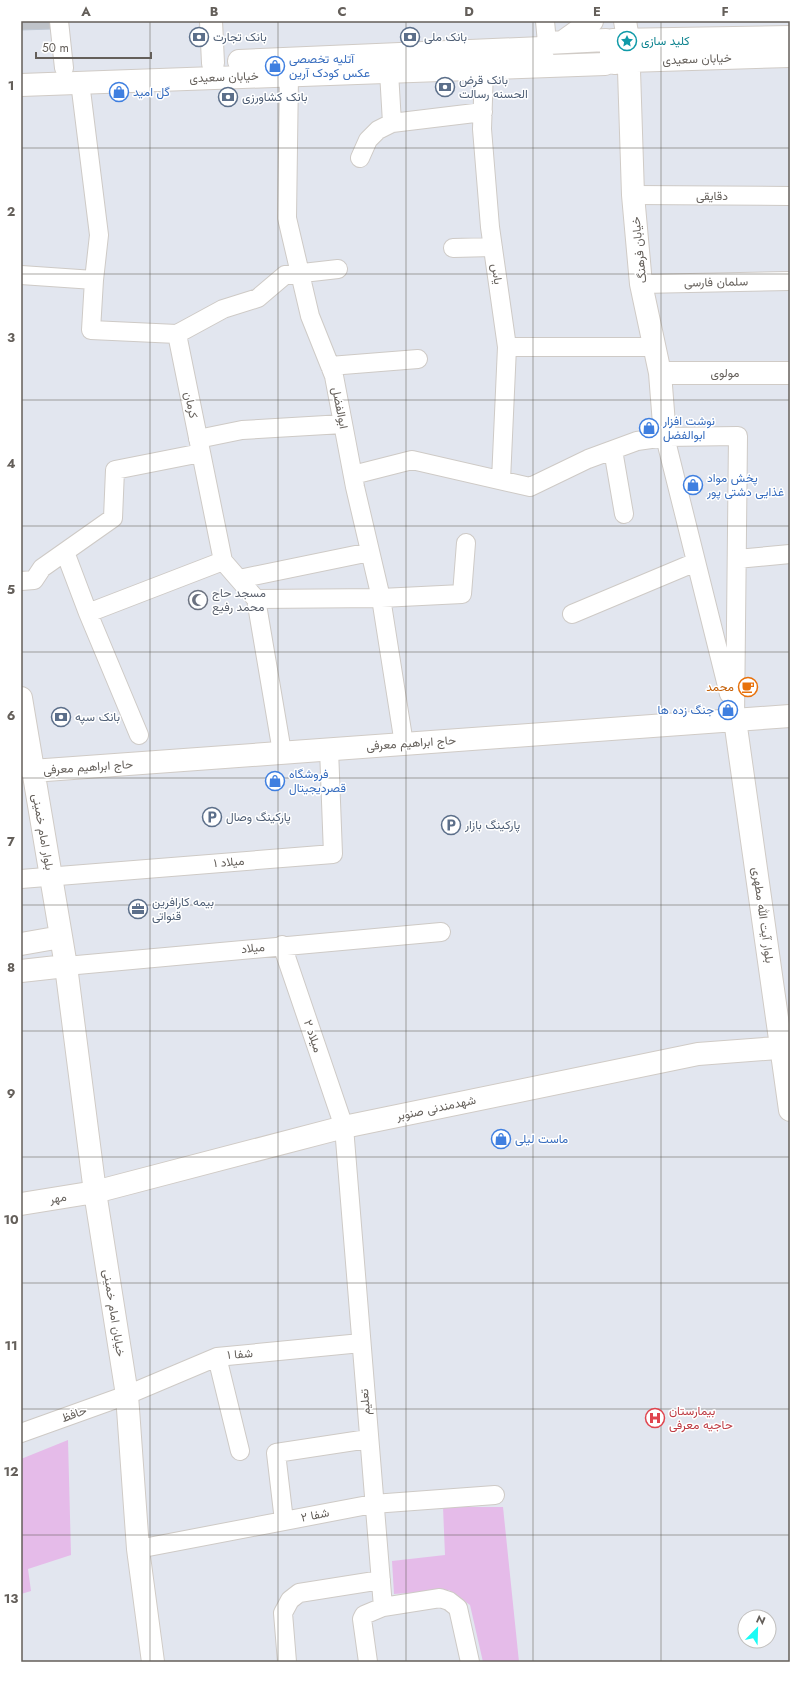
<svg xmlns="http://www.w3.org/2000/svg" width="811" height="1683" viewBox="0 0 811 1683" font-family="Jost,Vazirmatn,sans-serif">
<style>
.green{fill:#e5bbe9}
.building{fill:#bfc3c9;stroke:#bfc8d4}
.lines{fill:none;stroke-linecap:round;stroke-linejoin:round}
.street-casing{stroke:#cecac6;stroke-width:20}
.secondary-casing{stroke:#d0cbc6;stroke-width:24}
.street{stroke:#fff;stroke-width:18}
.secondary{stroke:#fff;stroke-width:22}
.grid{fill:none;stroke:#645f5a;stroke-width:1;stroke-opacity:0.55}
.labels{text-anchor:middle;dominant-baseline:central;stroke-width:3;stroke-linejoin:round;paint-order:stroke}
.service-label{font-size:12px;fill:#4e5e75;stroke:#fff;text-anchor:start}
.culture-label{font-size:12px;fill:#0d838f;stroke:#fff;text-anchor:start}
.shop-label{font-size:12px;fill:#366cbe;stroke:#fff;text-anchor:start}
.street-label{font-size:12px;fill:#645f5a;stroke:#fff}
.worship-label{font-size:12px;fill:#5b616d;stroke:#fff;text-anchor:start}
.food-label{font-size:12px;fill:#c56008;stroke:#fff;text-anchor:end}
.health-label{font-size:12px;fill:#be3a42;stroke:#fff;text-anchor:start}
.neatline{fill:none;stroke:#645f5a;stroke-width:1.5}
.grid-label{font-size:13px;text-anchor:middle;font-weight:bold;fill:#645f5a}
</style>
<rect width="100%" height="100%" fill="#e2e6ef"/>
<path class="green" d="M68,1440L71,1555L28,1569L31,1591L21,1594V1459Z
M443,1507H503L519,1662H483L470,1605L449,1590L394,1594L392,1561L445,1555Z"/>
<path class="building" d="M21,21H51L52,29L21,30Z"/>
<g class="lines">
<defs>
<path id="street" d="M59,21L64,68
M545,21L547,43
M484,69L482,129L490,227L507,347L501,480
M389,72L392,123
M289,75L287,218L310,316L334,376L355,487L381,598L404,744
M360,158L368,140L378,130L392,123L483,112
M633,195L790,196
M453,248L493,247
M21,275L94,280L99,235L80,82
M94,280L91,330L177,334L223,561L256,599
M641,284L790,281
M177,334L223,309L258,298L285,275L338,269
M507,347H654
M330,366L418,359
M665,437L729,694
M198,439L242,430L343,424
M613,450L624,514
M353,475L412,460L530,487L588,459L637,441L665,437L738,436L735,720
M65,552L88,613L223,561
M737,559L790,554
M239,579L370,552
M21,581L34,580L42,568L113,518L115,470L201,453
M256,599L381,598L462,594L466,543
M256,599L282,752
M88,613L139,735
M572,614L696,562
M21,879L333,854L329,749
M282,945L344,1127L383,1607L364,1615L362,1619L368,1662
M66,966L441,932
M217,1357L240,1451
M21,1433L127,1395L217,1357L361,1343
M284,1521L276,1453L368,1439
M138,1549L373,1504L495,1495
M383,1607L440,1598L449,1601L458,1608L470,1662
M287,1662L283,1613L290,1600L299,1593L381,1580"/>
<path id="secondary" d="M211,21L213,63
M625,21L628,39L633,195L641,284L660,373L665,437
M613,40L790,37
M564,41L592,21
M239,61L542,48
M614,63L628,61L790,56
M21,85L605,64L611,57V46L606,40L547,43L542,48L541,56L547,65
M660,373H790
M21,698L66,966L95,1192L127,1395L138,1549L153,1662
M735,720L790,1110
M32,771L790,716
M21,944L61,937
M21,971L66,966
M21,1204L95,1192L344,1127L698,1054L790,1047"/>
</defs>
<use href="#street" class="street-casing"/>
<use href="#secondary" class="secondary-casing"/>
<use href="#street" class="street"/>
<use href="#secondary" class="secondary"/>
</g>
<path class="grid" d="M150,21V1662M278,21V1662M406,21V1662M533,21V1662M661,21V1662M21,148H790M21,274H790M21,400H790M21,526H790M21,652H790M21,778H790M21,905H790M21,1031H790M21,1157H790M21,1283H790M21,1409H790M21,1535H790"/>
<defs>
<symbol id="bank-ring" viewBox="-11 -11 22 22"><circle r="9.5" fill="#fff" stroke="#5c6f8a" stroke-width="1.5"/><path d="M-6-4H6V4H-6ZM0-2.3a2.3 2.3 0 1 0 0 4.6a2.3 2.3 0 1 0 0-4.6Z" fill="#5c6f8a"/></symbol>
<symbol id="sight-ring" viewBox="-11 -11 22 22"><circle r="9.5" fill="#fff" stroke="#0f9aa8" stroke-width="1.5"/><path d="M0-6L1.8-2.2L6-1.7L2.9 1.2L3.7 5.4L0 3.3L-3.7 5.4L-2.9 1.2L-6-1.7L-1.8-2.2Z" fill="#0f9aa8"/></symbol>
<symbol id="shop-ring" viewBox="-11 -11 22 22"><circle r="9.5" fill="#fff" stroke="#3f7fe0" stroke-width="1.5"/><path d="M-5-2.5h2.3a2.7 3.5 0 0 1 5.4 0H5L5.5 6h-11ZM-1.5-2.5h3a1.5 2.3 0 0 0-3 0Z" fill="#3f7fe0"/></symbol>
<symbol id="mosque-ring" viewBox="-11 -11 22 22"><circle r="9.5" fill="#fff" stroke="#6b7280" stroke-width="1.5"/><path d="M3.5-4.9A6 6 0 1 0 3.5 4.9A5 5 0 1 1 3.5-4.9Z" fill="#6b7280"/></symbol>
<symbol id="cafe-ring" viewBox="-11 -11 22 22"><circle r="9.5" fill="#fff" stroke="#e8710a" stroke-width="1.5"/><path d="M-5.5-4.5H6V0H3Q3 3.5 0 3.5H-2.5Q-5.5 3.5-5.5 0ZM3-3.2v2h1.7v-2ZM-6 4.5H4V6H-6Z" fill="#e8710a"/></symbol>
<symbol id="parking-ring" viewBox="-11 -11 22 22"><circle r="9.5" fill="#fff" stroke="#5c6f8a" stroke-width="1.5"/><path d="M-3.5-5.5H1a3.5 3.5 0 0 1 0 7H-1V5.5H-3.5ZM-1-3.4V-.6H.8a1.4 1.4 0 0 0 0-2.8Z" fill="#5c6f8a"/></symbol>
<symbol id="office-ring" viewBox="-11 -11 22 22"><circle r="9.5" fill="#fff" stroke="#5c6f8a" stroke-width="1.5"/><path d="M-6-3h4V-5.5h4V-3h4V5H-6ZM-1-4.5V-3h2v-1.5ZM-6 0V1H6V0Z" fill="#5c6f8a"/></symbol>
<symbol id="hospital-ring" viewBox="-11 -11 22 22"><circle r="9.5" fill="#fff" stroke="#e0444e" stroke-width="1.5"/><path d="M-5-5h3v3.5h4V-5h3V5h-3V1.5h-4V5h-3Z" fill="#e0444e"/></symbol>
</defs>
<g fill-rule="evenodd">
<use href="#bank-ring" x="188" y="26" width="22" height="22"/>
<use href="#bank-ring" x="399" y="26" width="22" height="22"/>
<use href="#sight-ring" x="616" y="30" width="22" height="22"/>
<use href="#shop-ring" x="264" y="55" width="22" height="22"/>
<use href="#bank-ring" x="434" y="76" width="22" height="22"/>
<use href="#shop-ring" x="108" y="81" width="22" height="22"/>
<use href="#bank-ring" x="217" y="86" width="22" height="22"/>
<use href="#shop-ring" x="638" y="417" width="22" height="22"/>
<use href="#shop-ring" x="682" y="474" width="22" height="22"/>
<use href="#mosque-ring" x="187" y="589" width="22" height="22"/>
<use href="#cafe-ring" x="737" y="676" width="22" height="22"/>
<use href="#shop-ring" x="717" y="699" width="22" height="22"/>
<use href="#bank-ring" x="50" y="706" width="22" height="22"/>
<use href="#shop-ring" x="264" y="770" width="22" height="22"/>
<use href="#parking-ring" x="201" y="806" width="22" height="22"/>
<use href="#parking-ring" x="440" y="814" width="22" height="22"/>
<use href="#office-ring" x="127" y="898" width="22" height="22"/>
<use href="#shop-ring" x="490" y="1128" width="22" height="22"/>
<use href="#hospital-ring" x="644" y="1407" width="22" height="22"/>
</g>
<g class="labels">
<g class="service-label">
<text x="213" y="37">بانک تجارت</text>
<text x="424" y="37">بانک ملی</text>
<text x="459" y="80">بانک قرض<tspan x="459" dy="14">الحسنه رسالت</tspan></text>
<text x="242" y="97">بانک کشاورزی</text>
<text x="75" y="717">بانک سپه</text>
<text x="226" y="817">پارکینگ وصال</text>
<text x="465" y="825">پارکینگ بازار</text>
<text x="152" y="902">بیمه کارافرین<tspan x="152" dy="14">قنواتی</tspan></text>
</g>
<g class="culture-label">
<text x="641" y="41">کلید سازی</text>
</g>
<g class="shop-label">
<text x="289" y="59">آتلیه تخصصی<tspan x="289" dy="14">عکس کودک آرین</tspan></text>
<text x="133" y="92">گل امید</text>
<text x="663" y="421">نوشت افزار<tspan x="663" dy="14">ابوالفضل</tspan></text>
<text x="707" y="478">پخش مواد<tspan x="707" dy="14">غذایی دشتی پور</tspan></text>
<text x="714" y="710" text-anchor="end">جنگ زده ها</text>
<text x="289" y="774">فروشگاه<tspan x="289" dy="14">قصردیجیتال</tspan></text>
<text x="515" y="1139">ماست لیلی</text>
</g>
<g class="street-label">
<text transform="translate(697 59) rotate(-2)">خیابان سعیدی</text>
<text transform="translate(224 77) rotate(-2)">خیابان سعیدی</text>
<text x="712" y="196">دقایقی</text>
<text transform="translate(639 250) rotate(-96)">خیابان فرهنگ</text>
<text transform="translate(497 274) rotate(82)">یاس</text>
<text transform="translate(716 282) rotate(-1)">سلمان فارسی</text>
<text x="725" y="373">مولوی</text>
<text transform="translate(191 405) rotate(78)">کرمان</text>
<text transform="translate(340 408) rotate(79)">ابوالفضل</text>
<text transform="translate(411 743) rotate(-4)">حاج ابراهیم معرفی</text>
<text transform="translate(88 767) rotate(-4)">حاج ابراهیم معرفی</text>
<text transform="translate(43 832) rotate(80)">بلوار امام خمینی</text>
<text transform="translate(229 862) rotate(-5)">میلاد ۱</text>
<text transform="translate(763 915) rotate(82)">بلوار آیت الله مطهری</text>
<text transform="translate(253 948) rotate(-6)">میلاد</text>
<text transform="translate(313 1036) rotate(71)">میلاد ۲</text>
<text transform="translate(436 1108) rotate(-12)">شهدمندنی صنوبر</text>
<text transform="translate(58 1198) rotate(-9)">مهر</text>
<text transform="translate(114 1313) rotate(81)">خیابان امام خمینی</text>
<text transform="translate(240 1354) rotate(-5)">شفا ۱</text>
<text transform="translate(365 1402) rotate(-94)">تعلیم</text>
<text transform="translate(74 1414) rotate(-20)">حافظ</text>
<text transform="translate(315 1515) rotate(-11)">شفا ۲</text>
</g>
<g class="worship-label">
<text x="212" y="593">مسجد حاج<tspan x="212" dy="14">محمد رفیع</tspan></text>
</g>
<g class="food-label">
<text x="734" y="687">محمد</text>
</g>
<g class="health-label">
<text x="669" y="1411">بیمارستان<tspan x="669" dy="14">حاجیه معرفی</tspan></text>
</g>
</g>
<rect width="811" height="1683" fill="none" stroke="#ffffff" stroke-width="44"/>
<g transform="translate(757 1629) rotate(23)"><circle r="19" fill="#ffffff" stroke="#c1bfbd"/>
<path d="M0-3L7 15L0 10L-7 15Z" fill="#1bfbf5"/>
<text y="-6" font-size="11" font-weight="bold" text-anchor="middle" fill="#645f5a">N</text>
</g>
<path d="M36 52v6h115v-6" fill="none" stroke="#645f5a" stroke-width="2"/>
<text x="42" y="52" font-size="12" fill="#645f5a" stroke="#ffffff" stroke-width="3" paint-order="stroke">50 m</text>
<rect x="22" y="22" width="767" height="1639" class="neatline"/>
<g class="grid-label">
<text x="86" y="16">A</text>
<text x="214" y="16">B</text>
<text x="342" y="16">C</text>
<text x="469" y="16">D</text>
<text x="597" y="16">E</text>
<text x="725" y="16">F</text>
<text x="11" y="90">1</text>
<text x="11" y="216">2</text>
<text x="11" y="342">3</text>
<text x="11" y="468">4</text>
<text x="11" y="594">5</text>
<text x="11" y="720">6</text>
<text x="11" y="846">7</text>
<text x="11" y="972">8</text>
<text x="11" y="1098">9</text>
<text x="11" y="1224">10</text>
<text x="11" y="1350">11</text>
<text x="11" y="1476">12</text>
<text x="11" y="1603">13</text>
</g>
</svg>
